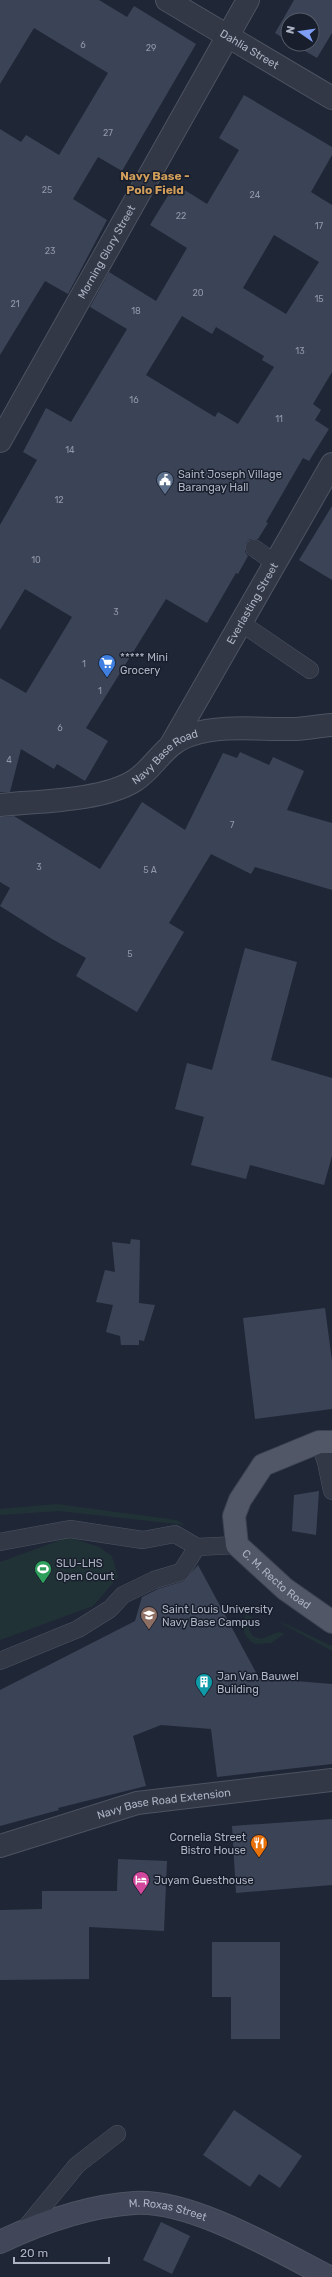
<svg xmlns="http://www.w3.org/2000/svg" width="332" height="2277" viewBox="0 0 332 2277" font-family="Rubik,sans-serif">
<style>
.green{fill:#213237}
.building{fill:#3b4456;fill-rule:evenodd}
.lines{fill:none;stroke-linecap:round;stroke-linejoin:round}
.lane-casing{stroke:#4d5361;stroke-width:18}
.street-casing{stroke:#4d5361;stroke-width:24}
.secondary-casing{stroke:#4d5361;stroke-width:24}
.primary-casing{stroke:#3c4250;stroke-width:24}
.lane{stroke:#333846;stroke-width:17}
.street{stroke:#333846;stroke-width:22}
.secondary{stroke:#414759;stroke-width:22}
.primary{stroke:#515767;stroke-width:22}
.labels{text-anchor:middle;dominant-baseline:central;stroke-width:3;stroke-linejoin:round;paint-order:stroke}
.number-label{font-size:9px;fill:#9097a8}
.street-label{font-size:11px;fill:#adb3c3;stroke:#181e2b}
.poi-label{font-size:11px;fill:#adb3c3;stroke:#181e2b;text-anchor:start}
.neighbourhood-label{font-size:12px;font-weight:bold;fill:#d19d5a;stroke:#181e2b}
</style>
<rect width="100%" height="100%" fill="#1f2636"/>
<path class="green" d="M57,1504L176,1520L186,1525L59,1511L0,1515V1509Z
M69,1537L99,1547L112,1556L118,1577L93,1606L0,1640V1562Z
M246,1614L252,1617L249,1630L253,1636L261,1639L279,1632L284,1634L271,1643L255,1644C243,1637 241,1627 246,1614Z
M281,1622L332,1646V1651L281,1623Z"/>
<path class="building" d="M0,0H99L127,17L134,6L196,44L122,171L98,157L73,199L107,220L68,294L45,281L0,355V129L21,142L26,135L59,155L108,73L34,28L0,84Z
M294,0H332V33L317,58L293,44H312V20H288V41L275,33Z
M244,95L332,147V155L311,192L332,205V372L313,404L321,410L315,420L329,429L309,461L303,458L266,522L268,523L258,539H250L246,543L245,552L248,556L238,574L236,573L207,623L166,599L86,728L108,741L85,781L57,764L54,769L21,749L10,792H0V678L26,693L72,617L25,589L0,630V525L37,460L23,452L46,408L71,422L127,329L90,307L109,272L156,301L187,248L150,225L175,184L207,204L239,150L219,138ZM274,235L319,262L286,314L243,288ZM182,316L212,334L216,327L264,356L262,360L274,367L238,424L218,412L215,417L146,375Z
M332,506V580L299,560Z
M240,752L269,765L273,757L304,771L287,810L332,823V890L255,867L251,874L211,854L169,923L184,932L137,1012L76,976L86,958L52,939L0,906L10,888L0,882V817L14,816L100,869L142,802L185,830L223,753L237,758Z
M245,948L297,962L271,1060L332,1078V1156L324,1185L250,1165L246,1179L191,1165L204,1117L175,1109L187,1063L212,1070Z
M131,1239L140,1240L139,1303L155,1305L144,1341L139,1340V1345H121L120,1336L106,1332L113,1305L96,1302L105,1270L115,1272L112,1242L130,1244Z
M325,1308L332,1361V1409L255,1419L243,1318Z
M319,1491L316,1535L292,1531L294,1495Z
M198,1565L259,1678L332,1684V1764L217,1777L211,1729L161,1725L133,1736L146,1786L58,1808L59,1810L0,1826V1690L135,1621L142,1597L158,1589L184,1581Z
M332,1819V1885L236,1893L232,1826Z
M118,1859L167,1861L164,1931L89,1927V1979L0,1980V1910L42,1909V1891H117Z
M212,1942H280V2039H231V1997H212Z
M234,2110L302,2156L280,2188L259,2174L250,2187L203,2155Z
M161,2222L190,2236L172,2274L143,2260Z"/>
<g class="lines">
<defs>
<path id="lane" d="M254,548L275,563
M241,623L310,670
M319,1442L326,1462L332,1491
M0,1542L70,1529L143,1540L175,1534L197,1547L237,1545
M0,1661L78,1629L110,1609L123,1595L154,1580L181,1572L197,1547
M23,2231L77,2165L117,2134"/>
<g id="street">
<path id="s1" d="M167,0L332,98"/>
<path id="s2" d="M0,441L248,0"/>
<path id="s3" d="M172,743L332,464"/>
<path id="s4" d="M0,805C38,801 102,801 134,781C156,767 163,744 190,735C223,724 261,730 296,729C308,728 320,726 332,725"/>
<path id="s5" d="M0,1846L137,1803L332,1780"/>
</g>
<g id="secondary">
<path id="s6" d="M0,2242C42,2222 87,2206 134,2203C191,2199 278,2251 329,2277"/>
</g>
<g id="primary">
<path id="s7" d="M332,1442H319L263,1465L240,1500L234,1516L237,1545L285,1589L332,1622"/>
</g>
</defs>
<use href="#lane" class="lane-casing"/>
<use href="#street" class="street-casing"/>
<use href="#secondary" class="secondary-casing"/>
<use href="#primary" class="primary-casing"/>
<use href="#lane" class="lane"/>
<use href="#street" class="street"/>
<use href="#secondary" class="secondary"/>
<use href="#primary" class="primary"/>
</g>
<defs>
<symbol id="civic-pin" viewBox="-11 -11 22 30"><path d="M0 17L-7.5 6A9.5 9.5 0 1 1 7.5 6Z" fill="#5c6f8a" stroke="#181e2b"/><path d="M-.6-6.5H3V-4.5H.6V-3L4-1V1h2V6H-6V1h2V-1L-.6-3ZM-1.2 2.5V6h2.4V2.5Z" fill="#fff"/></symbol>
<symbol id="supermarket-pin" viewBox="-11 -11 22 30"><path d="M0 17L-7.5 6A9.5 9.5 0 1 1 7.5 6Z" fill="#3f7fe0" stroke="#181e2b"/><path d="M-6-5.5h2.5l.6 2H6L4.5 2H-2.5L-4.4-4H-6ZM-1.5 3.2a1.3 1.3 0 1 0 .1 0ZM3 3.2a1.3 1.3 0 1 0 .1 0Z" fill="#fff"/></symbol>
<symbol id="stadium-pin" viewBox="-11 -11 22 30"><path d="M0 17L-7.5 6A9.5 9.5 0 1 1 7.5 6Z" fill="#2e9e5b" stroke="#181e2b"/><path d="M0-5a6.5 5 0 1 0 0 10a6.5 5 0 1 0 0-10ZM-3.5-1.8h7v3.6h-7Z" fill="#fff"/></symbol>
<symbol id="university-pin" viewBox="-11 -11 22 30"><path d="M0 17L-7.5 6A9.5 9.5 0 1 1 7.5 6Z" fill="#8d6e63" stroke="#181e2b"/><path d="M0-5L7-2L0 1L-7-2ZM-4 1L0 2.5L4 1V4Q0 6-4 4Z" fill="#fff"/></symbol>
<symbol id="building-pin" viewBox="-11 -11 22 30"><path d="M0 17L-7.5 6A9.5 9.5 0 1 1 7.5 6Z" fill="#0f9aa8" stroke="#181e2b"/><path d="M-4-6H4V6H1V3H-1V6H-4ZM-2.5-4.3h1.7v1.8h-1.7ZM.8-4.3h1.7v1.8H.8ZM-2.5-1h1.7V.8h-1.7ZM.8-1h1.7V.8H.8Z" fill="#fff"/></symbol>
<symbol id="restaurant-pin" viewBox="-11 -11 22 30"><path d="M0 17L-7.5 6A9.5 9.5 0 1 1 7.5 6Z" fill="#e8710a" stroke="#181e2b"/><path d="M-5-6h1v4h1v-4h1v4h1v-4h1v5L-1.5 .5V6h-2V.5L-5-1ZM5-6V6H3V1.5H1.5Q1.5-4 5-6Z" fill="#fff"/></symbol>
<symbol id="hotel-pin" viewBox="-11 -11 22 30"><path d="M0 17L-7.5 6A9.5 9.5 0 1 1 7.5 6Z" fill="#d1479c" stroke="#181e2b"/><path d="M-6-4.5h1.5V1H6V5H4.5V3h-9V5H-6ZM-4 0a1.8 1.8 0 1 1 3.6 0ZM.5 0V-2.5h3Q6-2.5 6 0Z" fill="#fff"/></symbol>
</defs>
<g fill-rule="evenodd">
<use href="#civic-pin" x="155" y="470" width="20" height="27"/>
<use href="#supermarket-pin" x="97" y="653" width="20" height="27"/>
<use href="#stadium-pin" x="33" y="1559" width="20" height="27"/>
<use href="#university-pin" x="139" y="1605" width="20" height="27"/>
<use href="#building-pin" x="194" y="1672" width="20" height="27"/>
<use href="#restaurant-pin" x="249" y="1833" width="20" height="27"/>
<use href="#hotel-pin" x="131" y="1870" width="20" height="27"/>
</g>
<g class="labels">
<g class="number-label">
<text x="83" y="45">6</text>
<text x="151" y="48">29</text>
<text x="108" y="133">27</text>
<text x="47" y="190">25</text>
<text x="255" y="195">24</text>
<text x="181" y="216">22</text>
<text x="319" y="226">17</text>
<text x="50" y="251">23</text>
<text x="198" y="293">20</text>
<text x="319" y="299">15</text>
<text x="15" y="304">21</text>
<text x="136" y="311">18</text>
<text x="300" y="351">13</text>
<text x="134" y="400">16</text>
<text x="279" y="419">11</text>
<text x="70" y="450">14</text>
<text x="59" y="500">12</text>
<text x="36" y="560">10</text>
<text x="116" y="612">3</text>
<text x="84" y="664">1</text>
<text x="100" y="691">1</text>
<text x="60" y="728">6</text>
<text x="9" y="760">4</text>
<text x="232" y="825">7</text>
<text x="39" y="867">3</text>
<text x="150" y="870">5 A</text>
<text x="130" y="954">5</text>
</g>
<g class="street-label">
<text stroke="none"><textPath href="#s1" startOffset="96">Dahlia Street</textPath></text>
<text stroke="none"><textPath href="#s2" startOffset="217">Morning Glory Street</textPath></text>
<text stroke="none"><textPath href="#s3" startOffset="161">Everlasting Street</textPath></text>
<text stroke="none"><textPath href="#s4" startOffset="177">Navy Base Road</textPath></text>
<text stroke="none"><textPath href="#s7" startOffset="214">C. M. Recto Road</textPath></text>
<text stroke="none"><textPath href="#s5" startOffset="170">Navy Base Road Extension</textPath></text>
<text stroke="none"><textPath href="#s6" startOffset="175">M. Roxas Street</textPath></text>
</g>
<g class="poi-label">
<text x="178" y="474">Saint Joseph Village<tspan x="178" dy="13">Barangay Hall</tspan></text>
<text x="120" y="657">***** Mini<tspan x="120" dy="13">Grocery</tspan></text>
<text x="56" y="1563">SLU-LHS<tspan x="56" dy="13">Open Court</tspan></text>
<text x="162" y="1609">Saint Louis University<tspan x="162" dy="13">Navy Base Campus</tspan></text>
<text x="217" y="1676">Jan Van Bauwel<tspan x="217" dy="13">Building</tspan></text>
<text x="246" y="1837" text-anchor="end">Cornelia Street<tspan x="246" dy="13">Bistro House</tspan></text>
<text x="154" y="1880">Juyam Guesthouse</text>
</g>
<g class="neighbourhood-label">
<text x="155" y="176">Navy Base -<tspan x="155" dy="14">Polo Field</tspan></text>
</g>
</g>
<g transform="translate(300 32) rotate(283)"><circle r="19" fill="#181e2b" stroke="#545a68"/>
<path d="M0-3L7 15L0 10L-7 15Z" fill="#7f9ef6"/>
<text y="-6" font-size="11" font-weight="bold" text-anchor="middle" fill="#adb3c3">N</text>
</g>
<path d="M14 2257v6h95v-6" fill="none" stroke="#adb3c3" stroke-width="2"/>
<text x="20" y="2257" font-size="12" fill="#adb3c3" stroke="#181e2b" stroke-width="3" paint-order="stroke">20 m</text>
</svg>
